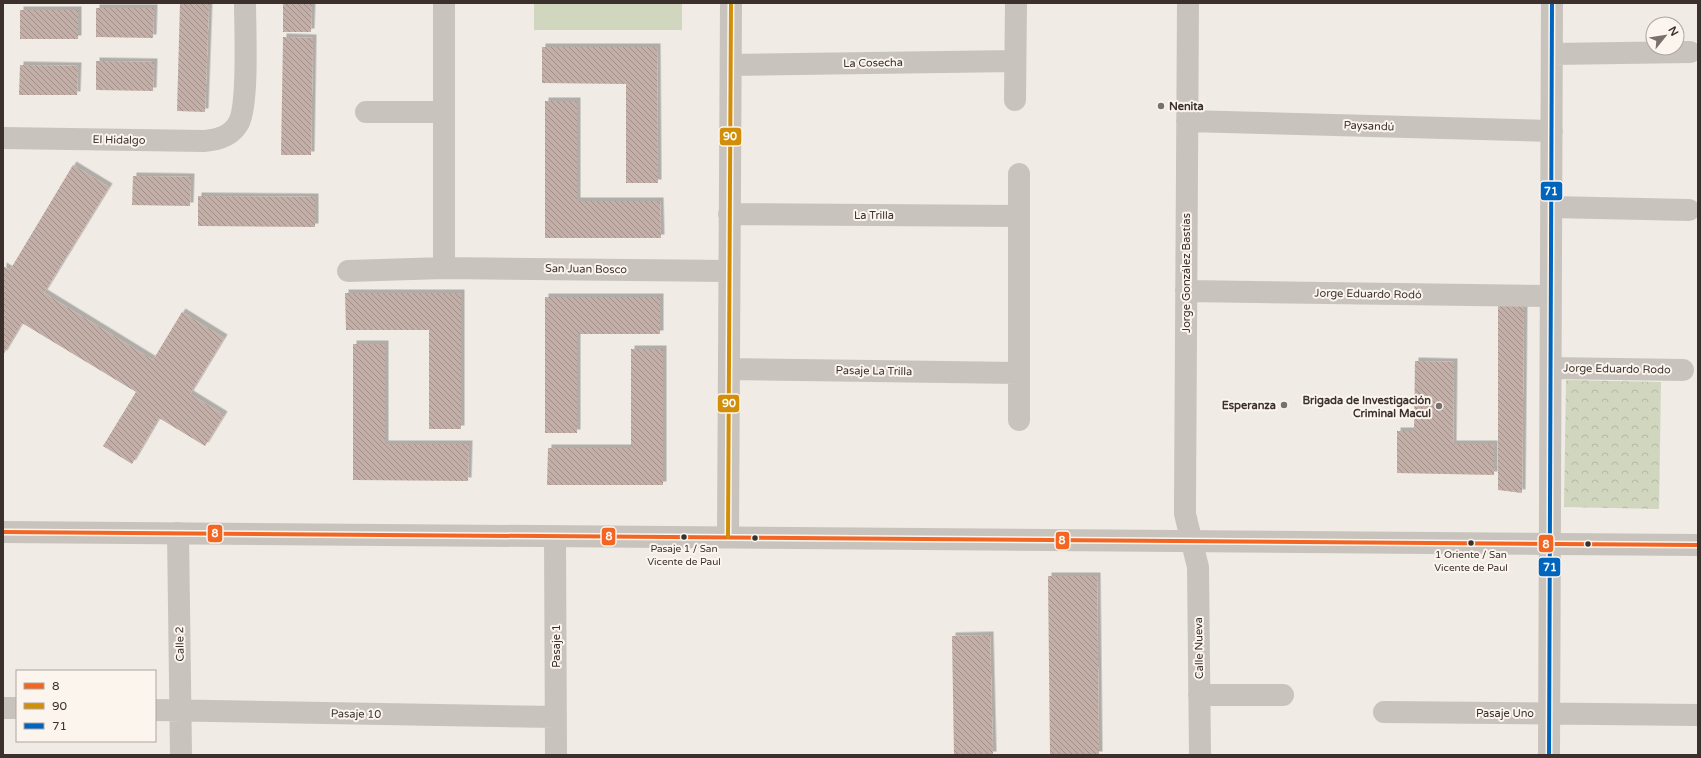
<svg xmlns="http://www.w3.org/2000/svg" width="1701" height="758" viewBox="0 0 1701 758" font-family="'Varela Round',sans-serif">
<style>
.grass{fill:#d1d6bf}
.forest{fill:url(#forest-crowns)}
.building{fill:url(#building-back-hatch);filter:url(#shadow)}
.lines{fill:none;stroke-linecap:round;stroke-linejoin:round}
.minor{stroke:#c9c3be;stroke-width:22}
.tertiary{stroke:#c9c3be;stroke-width:22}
.bus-1-casing{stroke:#fbf5ee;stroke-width:7}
.bus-2-casing{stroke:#fbf5ee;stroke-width:7}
.bus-3-casing{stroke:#fbf5ee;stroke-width:7}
.bus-1{stroke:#f26522;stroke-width:4}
.bus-2{stroke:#d18e09;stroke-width:4}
.bus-3{stroke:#0065bd;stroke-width:4}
.poi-dot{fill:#7a716c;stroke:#fbf5ee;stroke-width:1.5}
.bus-dot{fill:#3b302b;stroke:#fbf5ee;stroke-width:1.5}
.labels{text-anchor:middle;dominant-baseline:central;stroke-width:4;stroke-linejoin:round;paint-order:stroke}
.bus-label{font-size:10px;fill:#3b302b;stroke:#fbf5ee}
.street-label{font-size:11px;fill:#3b302b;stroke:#fbf5ee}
.poi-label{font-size:11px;font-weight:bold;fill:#3b302b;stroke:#fbf5ee;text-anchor:end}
.line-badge{stroke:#fbf5ee;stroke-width:1.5}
.badge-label{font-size:11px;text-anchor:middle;font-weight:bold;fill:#fff}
</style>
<defs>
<pattern id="forest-crowns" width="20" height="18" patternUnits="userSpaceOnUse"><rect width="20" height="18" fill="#d1d6bf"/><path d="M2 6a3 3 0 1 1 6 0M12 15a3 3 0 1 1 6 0" fill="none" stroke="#b4b8a4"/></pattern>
<pattern id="building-back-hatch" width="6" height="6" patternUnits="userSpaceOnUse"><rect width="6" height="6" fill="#c3afa7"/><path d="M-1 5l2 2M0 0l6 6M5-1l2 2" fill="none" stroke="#a08f88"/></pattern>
<filter id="shadow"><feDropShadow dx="3.5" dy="-3.5" stdDeviation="0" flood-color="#0004"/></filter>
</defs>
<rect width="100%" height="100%" fill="#f0ebe5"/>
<path class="grass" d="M534,3H682V30H534Z"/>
<path class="forest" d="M1566,380L1661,382L1659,509L1564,507Z"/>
<path class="building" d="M180,3H209L205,112L177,111Z
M283,3H312L311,32H283Z
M96,8H154L153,38L96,37Z
M20,10H78V39H20Z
M283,37L313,38L311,155H281Z
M542,47H657L658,183H626V84L542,83Z
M96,61L154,62L153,91L96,90Z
M20,65L78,66L77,95H19Z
M545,101H577V201H660L661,238H545Z
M73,165L109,187L44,293L153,360L182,312L224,338L190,394L224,415L205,446L159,418L132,464L103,446L136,392L22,323L3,355V266L10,270Z
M133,176L191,177L190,206L132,205Z
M198,196L315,197V227L198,226Z
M345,293H461V429H429V330H346Z
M545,297H660V334H577V433H545Z
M1498,302L1524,303L1522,493L1498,490Z
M353,344H385V444H469L468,481L353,480Z
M631,349H663V485H547L548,448H631Z
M1415,361L1454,362L1453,444H1494V475L1397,473V431H1414Z
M1048,576H1097L1099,755H1050Z
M990,635L993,755H954L952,636Z"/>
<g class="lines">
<path class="minor" d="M1188,3L1185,503V514L1198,567L1200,755
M1552,54L1690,52
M731,65L1015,61
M1015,100L1016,3
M366,112H444
M1187,121L1552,131
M3,138L204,141C218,140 231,136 238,124C249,107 245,27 245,3
M1551,207L1689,210
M729,214L1019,216
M444,268V3
M348,271L444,268L729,271
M1186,291L1551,296
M1551,368L1683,370
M729,369L1019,373
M1019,420V174
M178,533L181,755
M555,537L556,755
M728,537L731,3
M1199,695H1283
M3,708H17
M155,710L556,717
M1384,712L1698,715
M1549,755L1552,3"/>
<path class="tertiary" d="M3,532L1698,545"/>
<defs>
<path id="bus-1" d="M3,532L1698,545"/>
<path id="bus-2" d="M728,537L731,3"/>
<path id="bus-3" d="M1549,755L1552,3"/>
</defs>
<use href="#bus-1" class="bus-1-casing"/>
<use href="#bus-2" class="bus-2-casing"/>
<use href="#bus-3" class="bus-3-casing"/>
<use href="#bus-1" class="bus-1"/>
<use href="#bus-2" class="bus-2"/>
<use href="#bus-3" class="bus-3"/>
</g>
<g class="poi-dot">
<circle cx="1161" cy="106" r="4"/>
<circle cx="1284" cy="405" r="4"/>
<circle cx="1439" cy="406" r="4"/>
</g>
<g class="bus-dot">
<circle cx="684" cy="537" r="3.5"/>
<circle cx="755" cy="538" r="3.5"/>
<circle cx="1471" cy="543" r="3.5"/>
<circle cx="1588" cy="544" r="3.5"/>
</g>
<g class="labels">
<g class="bus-label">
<text x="684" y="549">Pasaje 1 / San<tspan x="684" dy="13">Vicente de Paul</tspan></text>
<text x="1471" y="555">1 Oriente / San<tspan x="1471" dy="13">Vicente de Paul</tspan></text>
</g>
<g class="street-label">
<text transform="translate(873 63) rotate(-1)">La Cosecha</text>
<text transform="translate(1369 126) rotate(2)">Paysandú</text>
<text transform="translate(119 140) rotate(1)">El Hidalgo</text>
<text x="874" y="215">La Trilla</text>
<text transform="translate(586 269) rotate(1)">San Juan Bosco</text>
<text transform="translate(1186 273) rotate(-90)">Jorge González Bastías</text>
<text transform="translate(1368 294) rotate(1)">Jorge Eduardo Rodó</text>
<text transform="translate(1617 369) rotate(1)">Jorge Eduardo Rodo</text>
<text transform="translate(874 371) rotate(1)">Pasaje La Trilla</text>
<text transform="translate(180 644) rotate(-91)">Calle 2</text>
<text transform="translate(556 646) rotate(-90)">Pasaje 1</text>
<text transform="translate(1199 648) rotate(-91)">Calle Nueva</text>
<text x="1505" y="713">Pasaje Uno</text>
<text transform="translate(356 714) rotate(1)">Pasaje 10</text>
</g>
<g class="poi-label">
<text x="1169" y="106" text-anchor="start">Nenita</text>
<text x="1431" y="400">Brigada de Investigación<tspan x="1431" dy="13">Criminal Macul</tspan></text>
<text x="1276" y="405">Esperanza</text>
</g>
</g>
<g class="line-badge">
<rect x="719" y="127" width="23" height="19" rx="4" fill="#d18e09"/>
<rect x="1540" y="181" width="23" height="20" rx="4" fill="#0065bd"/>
<rect x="717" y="394" width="23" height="19" rx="4" fill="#d18e09"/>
<rect x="207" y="524" width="16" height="19" rx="4" fill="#f26522"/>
<rect x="601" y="527" width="15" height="19" rx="4" fill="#f26522"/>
<rect x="1055" y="531" width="15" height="19" rx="4" fill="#f26522"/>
<rect x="1538" y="534" width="16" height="19" rx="4" fill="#f26522"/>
<rect x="1538" y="557" width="23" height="20" rx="4" fill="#0065bd"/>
</g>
<g class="badge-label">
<text x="730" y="140">90</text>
<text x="1551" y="195">71</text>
<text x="729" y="407">90</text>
<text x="215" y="537">8</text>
<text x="609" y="540">8</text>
<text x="1062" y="544">8</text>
<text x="1546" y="548">8</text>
<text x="1550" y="571">71</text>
</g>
<rect width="1701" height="758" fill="none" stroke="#3b302b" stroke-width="8"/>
<rect x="16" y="670" width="140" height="72" fill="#fbf5ee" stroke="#aea6a0"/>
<rect x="24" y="683" width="20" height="6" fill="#f26522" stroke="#aea6a0"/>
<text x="52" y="690" font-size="12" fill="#3b302b">8</text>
<rect x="24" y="703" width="20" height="6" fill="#d18e09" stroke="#aea6a0"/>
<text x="52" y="710" font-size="12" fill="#3b302b">90</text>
<rect x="24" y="723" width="20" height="6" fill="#0065bd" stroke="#aea6a0"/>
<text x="52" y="730" font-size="12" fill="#3b302b">71</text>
<g transform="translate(1665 36) rotate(60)"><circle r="19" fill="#fbf5ee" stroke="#aea6a0"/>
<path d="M0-3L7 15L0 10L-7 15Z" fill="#7a716c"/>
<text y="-6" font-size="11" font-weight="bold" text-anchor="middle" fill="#3b302b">N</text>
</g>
</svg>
